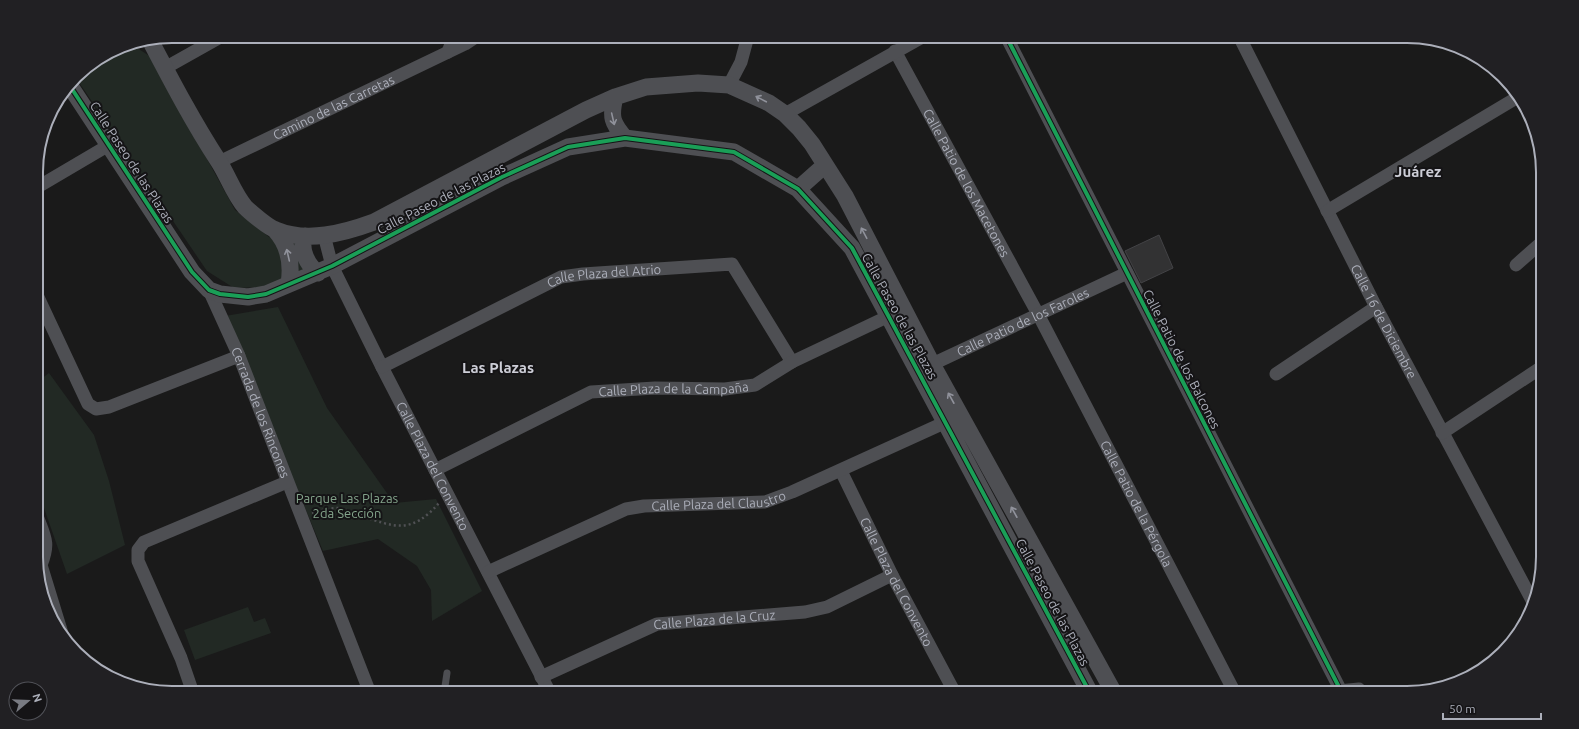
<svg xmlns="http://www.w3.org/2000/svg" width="1579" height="729" viewBox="0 0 1579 729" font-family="Ubuntu,sans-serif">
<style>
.green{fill:#222924}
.building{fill:#323233;stroke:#434346}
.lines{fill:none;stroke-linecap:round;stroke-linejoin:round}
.path{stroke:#505154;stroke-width:2.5;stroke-dasharray:2 3;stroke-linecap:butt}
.service{stroke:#4e4f53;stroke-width:7}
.minor{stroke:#4e4f53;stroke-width:13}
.tertiary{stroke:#4e4f53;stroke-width:17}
.cycleway-casing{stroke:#151416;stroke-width:6}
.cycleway{stroke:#1a9f57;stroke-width:4}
.oneway{stroke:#90929b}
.labels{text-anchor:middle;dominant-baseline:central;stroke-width:4;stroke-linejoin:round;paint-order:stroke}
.street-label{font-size:13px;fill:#acafba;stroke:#151416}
.park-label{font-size:13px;fill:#84a48b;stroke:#151416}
.quarter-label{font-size:15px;font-weight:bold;fill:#cdced7;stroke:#151416}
.rim{fill:none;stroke:#acafba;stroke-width:2}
</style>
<rect width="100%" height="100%" fill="#1a1a1a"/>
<path class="green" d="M131,44L151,57L235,210L269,237L309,242L318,267L266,287L234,288L207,271L76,78C88,63 112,48 131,44Z
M278,307L327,408L394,503L436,499L482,591L432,621L431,590L417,566L378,539L323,551L225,316Z
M49,373L94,435L109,481L125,545L67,574L37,488V382Z
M248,607L254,622L265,618L271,633L195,660L184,630Z"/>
<path class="building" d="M1159,235L1173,268L1141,283L1125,251Z"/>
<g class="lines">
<path class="path" d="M312,513C321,510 330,508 339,508C346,509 353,513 360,515C395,528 412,534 439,503"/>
<path class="service" d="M444,693L447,673"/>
<g class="minor">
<path d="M1006,36L1341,691"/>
<path id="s1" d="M1239,36L1376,307L1534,604"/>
<path id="s2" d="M895,51L1038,314L1235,693"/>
<path d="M448,52L454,36"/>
<path d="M165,68L222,36"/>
<path d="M729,85L741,62L748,36"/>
<path d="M785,114L924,36"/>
<path id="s3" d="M219,162L465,44L477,36"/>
<path d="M36,188L109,145"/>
<path d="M1327,211L1518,97"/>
<path id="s4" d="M324,235L332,266L382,367L550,693"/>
<path d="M1516,265L1542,242"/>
<path id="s5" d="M209,290L239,356L370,693"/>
<path d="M37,295L88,404L96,409L109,407L239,356"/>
<path id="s6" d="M382,367L561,277L583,274L732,264L792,362"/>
<path id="s7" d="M924,368L1127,273"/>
<path d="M1276,374L1376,307"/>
<path d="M1442,433L1542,367"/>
<path id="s8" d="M435,470L591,392L655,388L725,389L755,385L792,362L889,316"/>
<path id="s9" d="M841,471L892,575L955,693"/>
<path d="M37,516C45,537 50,543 41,565L64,640"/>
<path id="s10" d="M488,572L626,509L644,506L765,502L792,492L946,422"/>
<path id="s11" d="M541,677L657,624L805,612L827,607L892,575"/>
<path d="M193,693L181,658L138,561V550L144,542L287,482"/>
<path d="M1318,693L1359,689"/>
</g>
<path class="tertiary" d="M150,40C172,82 193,122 219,162C228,176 234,194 245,207C250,212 269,228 276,230C307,243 344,233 374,222L586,110L615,97L646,87L698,83L729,85L769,103L785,114L799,128L812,144L845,196L932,364L1114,693
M70,86L192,272L209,290L220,294L248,297L266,294L332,266L502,177L568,147L625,138L734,152L798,189L852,248L1090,693
M615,97C610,117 612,123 625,138
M798,189L825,165
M275,230C289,245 292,265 289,284
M305,236C299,248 307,265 318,273"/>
<defs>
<path id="cycleway" d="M1006,36L1341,691
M70,86L192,272L209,290L220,294L248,297L266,294L332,266L502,177L568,147L625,138L734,152L798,189L852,248L1090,693"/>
</defs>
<use href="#cycleway" class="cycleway-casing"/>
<use href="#cycleway" class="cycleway"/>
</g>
<defs><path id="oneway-shaft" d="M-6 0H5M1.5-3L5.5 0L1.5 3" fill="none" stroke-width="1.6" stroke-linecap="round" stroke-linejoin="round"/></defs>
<g class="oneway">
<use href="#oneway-shaft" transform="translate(761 99) rotate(-152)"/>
<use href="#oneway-shaft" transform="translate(613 119) rotate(77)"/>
<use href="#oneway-shaft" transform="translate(864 233) rotate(-118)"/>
<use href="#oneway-shaft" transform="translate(288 255) rotate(-103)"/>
<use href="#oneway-shaft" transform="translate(951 398) rotate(-119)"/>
<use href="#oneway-shaft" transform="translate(1014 512) rotate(-119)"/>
</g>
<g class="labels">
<g class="street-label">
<text stroke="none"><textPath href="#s3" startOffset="127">Camino de las Carretas</textPath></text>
<text transform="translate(132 162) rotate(57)">Calle Paseo de las Plazas</text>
<text stroke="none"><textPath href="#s2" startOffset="150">Calle Patio de los Macetones</textPath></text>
<text transform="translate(441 198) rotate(-27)">Calle Paseo de las Plazas</text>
<text stroke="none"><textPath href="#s6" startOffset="243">Calle Plaza del Atrio</textPath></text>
<text transform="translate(900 316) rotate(61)">Calle Paseo de las Plazas</text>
<text stroke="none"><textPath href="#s7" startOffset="109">Calle Patio de los Faroles</textPath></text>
<text stroke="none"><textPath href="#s1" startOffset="320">Calle 16 de Diciembre</textPath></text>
<text transform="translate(1182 359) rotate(63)">Calle Patio de los Balcones</text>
<text stroke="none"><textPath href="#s8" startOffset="257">Calle Plaza de la Campaña</textPath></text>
<text stroke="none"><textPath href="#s5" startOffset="133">Cerrada de los Rincones</textPath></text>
<text stroke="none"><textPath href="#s4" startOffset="256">Calle Plaza del Convento</textPath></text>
<text stroke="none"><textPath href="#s10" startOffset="245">Calle Plaza del Claustro</textPath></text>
<text stroke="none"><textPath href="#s2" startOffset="513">Calle Patio de la Pérgola</textPath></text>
<text stroke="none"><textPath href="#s9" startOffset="124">Calle Plaza del Convento</textPath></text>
<text transform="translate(1053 602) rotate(62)">Calle Paseo de las Plazas</text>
<text stroke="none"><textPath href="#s11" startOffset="185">Calle Plaza de la Cruz</textPath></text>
</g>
<g class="park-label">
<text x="347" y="498">Parque Las Plazas<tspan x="347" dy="15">2da Sección</tspan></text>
</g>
<g class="quarter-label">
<text x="1418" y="171">Juárez</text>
<text x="498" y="367">Las Plazas</text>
</g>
</g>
<path d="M0 0H1579V729H0ZM172 43H1407A129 129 0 0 1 1536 172V557A129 129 0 0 1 1407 686H172A129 129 0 0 1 43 557V172A129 129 0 0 1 172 43Z" fill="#212023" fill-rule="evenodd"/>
<path class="rim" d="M172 43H1407A129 129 0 0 1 1536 172V557A129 129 0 0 1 1407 686H172A129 129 0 0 1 43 557V172A129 129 0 0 1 172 43Z"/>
<g transform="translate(28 701) rotate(71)"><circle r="19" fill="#151416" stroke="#515258"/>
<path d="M0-3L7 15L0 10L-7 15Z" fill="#797b82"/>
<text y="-6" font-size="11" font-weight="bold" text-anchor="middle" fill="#acafba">N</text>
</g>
<path d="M1443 713v6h98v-6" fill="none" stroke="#acafba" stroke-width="2"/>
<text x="1449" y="713" font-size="12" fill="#acafba" stroke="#151416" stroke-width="3" paint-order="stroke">50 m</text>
</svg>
